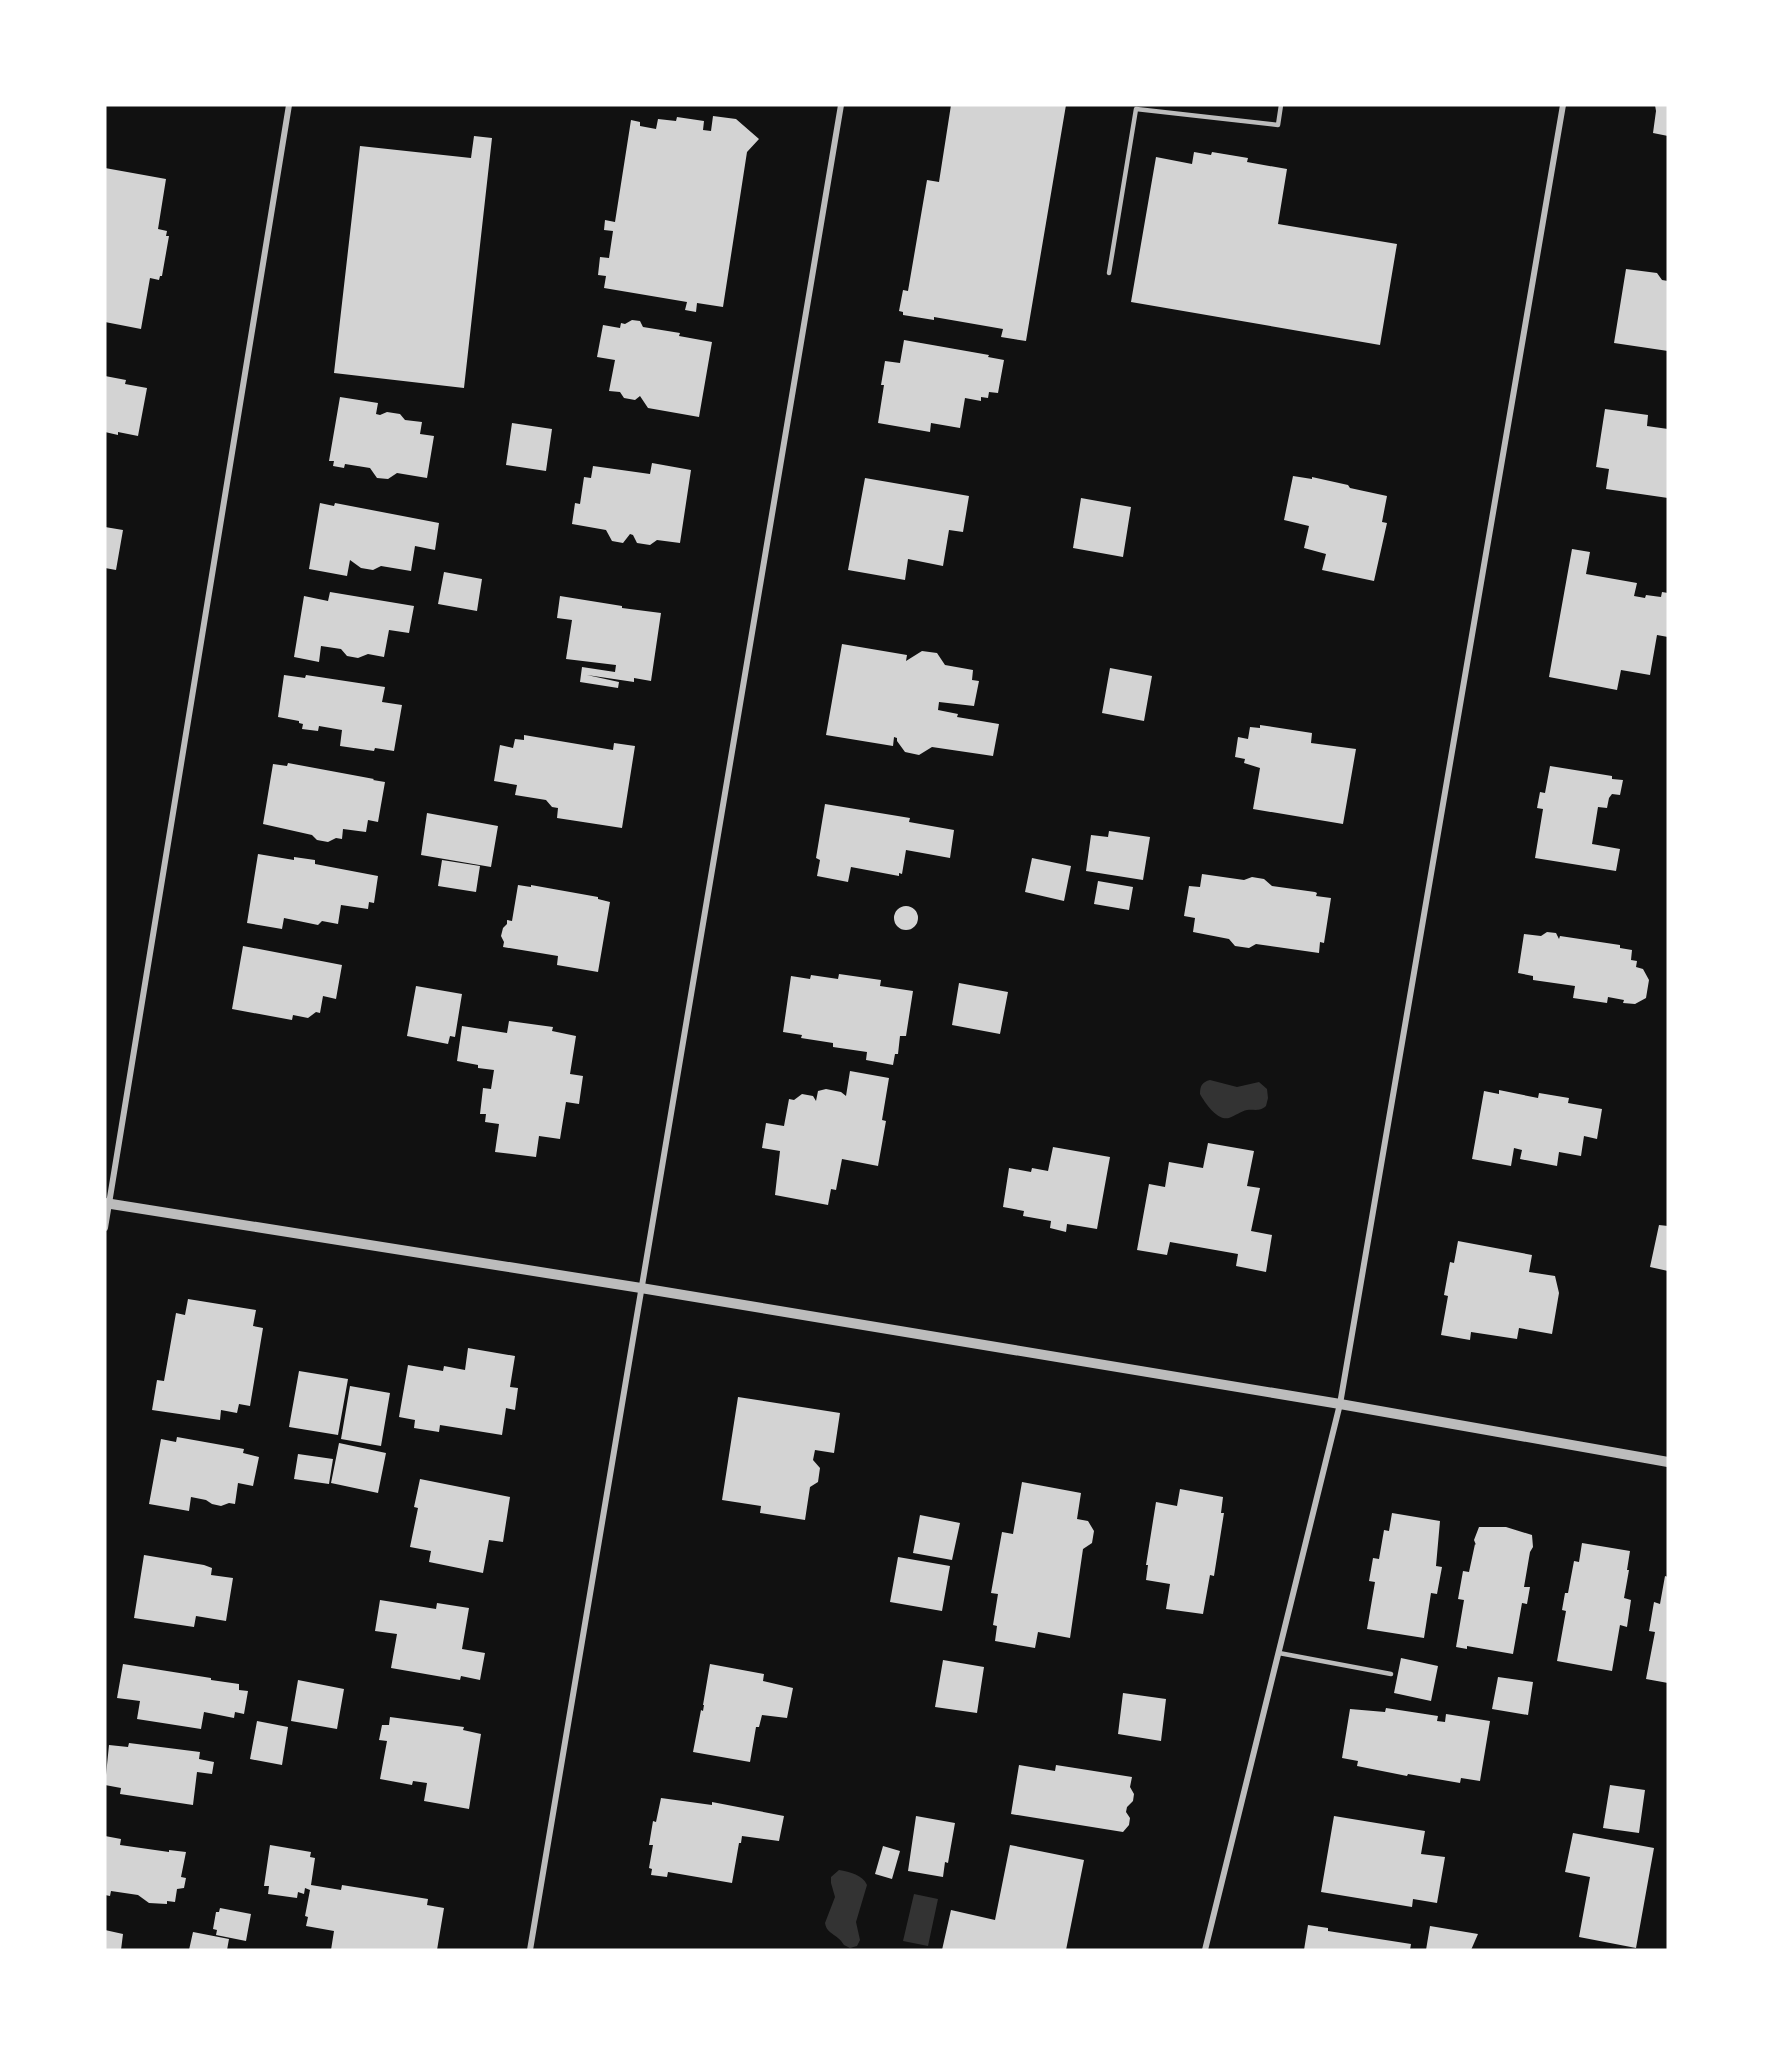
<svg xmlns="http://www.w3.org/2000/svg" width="1773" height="2055" viewBox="0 0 1773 2055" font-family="'Open Sans',sans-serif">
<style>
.water{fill:#333}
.building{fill:#d3d3d3}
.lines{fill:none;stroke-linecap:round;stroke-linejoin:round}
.service{stroke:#bcbcbc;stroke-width:4.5}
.minor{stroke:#bcbcbc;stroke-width:6}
.tertiary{stroke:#bcbcbc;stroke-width:10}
</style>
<rect width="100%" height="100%" fill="#111"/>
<path class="water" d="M1210,1080L1237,1087L1259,1082L1267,1089L1268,1098L1266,1106C1259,1112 1255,1109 1247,1110C1241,1111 1235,1116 1229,1118C1217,1121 1205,1103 1200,1094C1200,1086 1202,1082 1210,1080Z
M839,1870C850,1872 863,1875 867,1885L856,1922L860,1940L857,1946L850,1948L844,1945C837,1933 827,1935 825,1923L835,1897L831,1883V1877Z
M914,1894L938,1899L928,1946L903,1941Z"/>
<path class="building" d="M951,105H1066L1026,341L1001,337L1003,329L934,317V320L903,315V312L899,311L903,290L908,291L927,180L939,182Z
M1655,105H1668V136L1653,133L1656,111Z
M713,116L736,119L759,139L747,152L723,307L697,303L696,312L685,310L687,302L604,288L606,276L598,275L600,257L609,258L613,231L604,230L605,220L615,222L631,120L640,122V126L656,129L658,119L676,121L677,117L704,121L703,130L711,131Z
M474,136L492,138L464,388L334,373L360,146L471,158Z
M1194,152L1211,155L1212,152L1248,158L1247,162L1287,169L1278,224L1397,244L1380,345L1131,302L1156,157L1192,164Z
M105,168L166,179L158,229L167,231L166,236H169L162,276H160L159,280L150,278L141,329L105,322Z
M1626,269L1657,273L1662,280L1668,281V351L1614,343Z
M632,320L640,321L643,327L680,333L679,336L712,342L699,417L648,408L640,396L635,400L624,398L620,392L609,391L615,360L597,357L603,325L620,328L621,323L625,324Z
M904,340L989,355L988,357L1004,360L998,393L989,392L988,398L981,397V401L965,398L960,428L931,423L930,432L878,423L884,385H881L885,361L900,363Z
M105,376L126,380L125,384L147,388L138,436L118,432V435L105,432Z
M340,397L378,403L376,414L380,415L387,412L400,414L405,420L422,422L420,434L434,436L427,478L397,473L388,479L377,478L370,468L345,464L344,468L333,466L334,461H329Z
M1605,409L1648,415L1647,426L1668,429V498L1606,489L1609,469L1596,467Z
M512,423L552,429L546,471L506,465Z
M652,463L691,470L680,543L657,540L650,545L637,543L633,535L630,534L623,543L612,541L606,530L572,524L575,503L580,504L584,477L591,478L593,466L650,474Z
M1293,476L1312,479V477L1348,485L1350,488L1387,496L1382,522L1387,523L1374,581L1322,570L1326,554L1304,548L1309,526L1284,520Z
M865,478L969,496L963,532L949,530L943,566L908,559L905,580L848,570Z
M1081,498L1131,507L1123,557L1073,548Z
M320,503L334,506L335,503L439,523L435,550L415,546L411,571L381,566L373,570L361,568L350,560L347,576L309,569Z
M105,527L123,530L116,570L105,568Z
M1572,549L1590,552L1586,574L1637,583L1634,596L1645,598L1646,595L1661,597L1662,592L1668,593V637L1657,635L1650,675L1621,670L1617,690L1549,677Z
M444,572L482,579L477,611L438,604Z
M330,592L414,606L409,633L389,630L384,657L368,654L358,658L347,656L341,649L321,646L319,662L294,657L304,596L328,601Z
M560,596L622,606V608L661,613L651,681L634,678V682L587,675L619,682L618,688L580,682L582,667L615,672L616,665L566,659L572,620L557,618Z
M842,644L907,655L906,661L922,651L937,653L945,665L973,670L972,680L979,681L974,706L939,702L938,710L958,714L957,717L999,724L993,756L932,747L919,755L905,752L897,741V738L894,737L893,746L826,735Z
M1110,668L1152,676L1144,721L1102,713Z
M284,675L305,678L306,675L385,687L382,702L402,705L394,751L375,748L374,751L340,746L342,730L319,726L318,731L302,729L303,724L299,723V721L278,717Z
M1260,725L1312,733L1311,743L1356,749L1343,824L1253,809L1260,768L1244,763L1245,759L1235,757L1238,737L1248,739L1250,727L1260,728Z
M524,735L613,750L614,743L635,746L622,828L557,818L558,808L552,807L546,800L515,795L517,785L494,781L500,745L513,748L515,739L524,740Z
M288,763L374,779L373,780L385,782L378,822L368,820L366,832L343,829L342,839L336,838L328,842L317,840L312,835L263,824L273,764L287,766Z
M1550,766L1612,776V779L1623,780L1620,795L1612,794L1609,798L1607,808L1598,807L1592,844L1620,849L1616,871L1535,858L1543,809L1537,808L1540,792L1545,793Z
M825,804L910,818L909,822L954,830L950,858L906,850L902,874L899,873V876L851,867L848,882L817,876L820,860L816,858Z
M427,813L498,826L491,867L421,855Z
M1109,831L1150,837L1143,880L1086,871L1091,835L1108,837Z
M258,854L294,860V857L315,860V864L378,876L374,903L369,902L368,909L341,905L338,924L322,921L318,925L284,918L282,929L247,923Z
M1032,858L1071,866L1064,901L1025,892Z
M442,860L480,866L476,892L438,886Z
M1202,874L1244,880L1252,877L1264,879L1272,886L1315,892L1317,893L1316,896L1331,898L1324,943L1320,942L1319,953L1256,944L1249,948L1235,946L1229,939L1193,932L1195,918L1184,916L1189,886L1200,887Z
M1098,881L1133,887L1129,910L1094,904Z
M518,885L531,887V885L598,897V899L610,902L598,972L557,965L558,956L503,947L504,942L501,936L503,928L507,924V920L512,921Z
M894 918a12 12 0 1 1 24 0a12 12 0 1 1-24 0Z
M1547,932L1556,933L1559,939L1560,936L1620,945V948L1632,950L1631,960L1637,961L1636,967L1643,969L1649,980L1646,998L1635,1004L1623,1003L1624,1000L1608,997L1607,1003L1573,998L1575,986L1533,980V976L1518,973L1524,934L1541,936Z
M243,946L342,965L336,999L323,996L320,1013L316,1012L308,1018L293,1015L292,1020L232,1009Z
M839,974L881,980L880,986L913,991L906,1036H900L898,1054H895L893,1065L866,1060L867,1052L833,1047V1043L801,1038L802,1035L783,1032L791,976L810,979L811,975L838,979Z
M959,983L1008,992L1000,1034L952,1025Z
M416,986L462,994L455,1037L450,1036L448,1044L407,1036Z
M509,1021L553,1027L552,1031L576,1036L570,1074L583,1076L579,1104L566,1102L560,1139L539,1136L536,1157L495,1152L499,1124L485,1122L486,1114H480L483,1088L491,1089L494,1070L478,1068V1065L457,1061L462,1026L507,1033Z
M850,1071L889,1078L882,1120L886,1121L878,1166L842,1159L836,1190L831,1189L828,1205L775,1195L780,1151L762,1148L766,1123L784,1126L789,1099L794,1100L802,1094L813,1096L816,1101L818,1091L826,1089L841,1092L846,1096Z
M1499,1090L1538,1098L1539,1093L1569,1098L1568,1103L1602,1109L1597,1139L1584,1136L1581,1156L1559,1152L1557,1166L1520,1159L1522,1150L1514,1148L1511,1166L1472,1159L1484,1091L1499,1094Z
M1208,1143L1254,1151L1247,1186L1260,1188L1251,1231L1272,1235L1266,1272L1236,1266L1238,1254L1170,1242L1167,1255L1137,1250L1149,1184L1165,1187L1169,1162L1203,1168Z
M1053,1147L1110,1157L1097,1229L1067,1224L1066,1232L1050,1228L1051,1221L1023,1216L1024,1211L1003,1207L1009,1168L1031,1172L1032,1168L1048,1171Z
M1659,1225L1668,1226V1271L1650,1267Z
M1458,1241L1532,1255L1529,1272L1555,1276L1559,1293L1552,1334L1519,1328L1517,1339L1471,1332L1470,1340L1441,1335L1448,1296L1444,1295L1450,1262L1454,1263Z
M188,1299L256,1310L253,1326L263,1328L250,1406L239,1404L237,1413L221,1410L220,1420L152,1410L157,1380L164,1381L176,1313L185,1315Z
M468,1348L515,1356L510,1387L518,1388L515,1410L506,1408L502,1435L440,1425L439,1432L414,1428L415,1420L399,1417L408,1365L443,1371L444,1366L465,1370Z
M299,1371L348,1379L338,1435L289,1427Z
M350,1386L390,1393L381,1446L341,1439Z
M738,1397L840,1413L834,1453L815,1450L813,1460L820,1468L818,1482L810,1487L805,1520L760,1513L761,1506L722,1500Z
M177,1437L244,1449L243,1453L259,1457L253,1486L238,1483L235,1504L229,1503L221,1506L212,1504L206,1500L191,1497L189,1511L149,1504L161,1439L176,1442Z
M339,1443L386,1453L378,1493L331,1483Z
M298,1454L333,1459L329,1484L294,1479Z
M420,1479L510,1497L503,1542L489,1540L483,1573L429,1562L431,1551L410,1547L418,1508L414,1507Z
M1022,1482L1081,1493L1077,1519L1088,1521L1094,1531L1092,1543L1083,1549L1070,1638L1038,1632L1035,1648L995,1641L997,1626L993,1625L998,1594L991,1593L1002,1532L1013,1534Z
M1180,1489L1223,1497L1221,1513H1224L1214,1576L1210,1575L1203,1614L1166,1609L1170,1584L1146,1580L1148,1565H1146L1156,1502L1177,1506Z
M1392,1513L1440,1521L1436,1566L1442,1567L1437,1594L1431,1593L1424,1638L1367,1629L1375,1582L1369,1581L1373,1558L1379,1559L1384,1530L1389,1531Z
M920,1515L960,1523L952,1560L913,1553Z
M1479,1527H1506L1532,1535L1533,1547L1530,1552L1524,1587H1530L1527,1604L1522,1603L1513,1654L1467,1646V1649L1456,1647L1464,1600L1458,1599L1463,1571L1469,1572L1475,1544L1476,1545L1474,1540Z
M1582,1543L1630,1551L1627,1570H1629L1624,1598L1631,1600L1627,1627L1620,1625L1612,1671L1557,1661L1566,1611L1562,1610L1565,1593H1568L1574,1561L1579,1562Z
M144,1555L204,1565L212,1568L211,1575L233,1578L226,1621L196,1616L194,1627L134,1618Z
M898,1557L950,1566L942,1611L890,1602Z
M1665,1576L1668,1577V1683L1646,1679L1655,1632L1649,1631L1654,1602L1660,1604Z
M380,1600L436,1609L437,1603L469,1608L462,1649L485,1653L480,1680L461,1676L460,1680L391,1668L397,1634L375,1631Z
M1401,1658L1438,1666L1431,1701L1394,1693Z
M943,1660L984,1667L977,1713L935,1707Z
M123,1664L211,1678V1680L239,1684V1690L248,1691L244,1714L235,1712L234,1718L204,1712L201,1729L137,1719L140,1701L117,1698Z
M710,1664L764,1674L763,1681L793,1688L787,1718L762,1715L759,1727H756L750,1762L693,1752L701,1710L703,1711L704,1705H703Z
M1498,1677L1533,1682L1528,1715L1492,1709Z
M298,1680L344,1689L337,1729L291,1721Z
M1123,1693L1166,1699L1161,1741L1118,1734Z
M1386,1708L1438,1716L1437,1721L1445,1722L1446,1714L1490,1721L1480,1781L1461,1778L1460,1783L1408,1774L1407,1776L1357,1766L1358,1761L1342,1758L1350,1709L1385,1712Z
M390,1717L464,1727L463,1730L481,1734L469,1809L424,1801L427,1783L413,1781L412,1785L380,1779L387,1741L379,1740L382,1725H389Z
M257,1721L288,1727L282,1765L250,1759Z
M129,1743L200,1752L199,1759L214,1762L212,1774L197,1772L193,1805L120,1794L121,1788L105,1785L109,1745L128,1747Z
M1019,1765L1055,1771L1056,1765L1132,1777L1130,1787L1134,1794L1133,1801L1127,1807L1126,1812L1130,1818L1129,1825L1123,1832L1011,1814Z
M1610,1785L1645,1790L1639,1833L1603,1828Z
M661,1798L712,1805V1802L784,1816L779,1841L742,1836L741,1843H739L732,1883L668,1872L667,1877L651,1875L652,1869L649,1868L653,1845H649L653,1821L656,1822Z
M916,1816L955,1823L948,1863L945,1862L943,1877L908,1871Z
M1334,1816L1425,1831L1421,1854L1445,1857L1437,1903L1413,1899L1412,1907L1321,1892Z
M1573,1833L1654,1848L1636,1948L1579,1937L1590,1877L1565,1872Z
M105,1836L121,1839L120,1845L169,1852V1850L186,1852L181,1877L186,1878L184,1888L177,1889L175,1902L167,1901V1904L149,1903L138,1895L111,1891L110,1896L105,1895Z
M270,1845L311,1852L310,1857L315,1858L311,1885L341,1890L342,1885L428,1899L427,1905L444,1908L437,1950H331L334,1931L306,1926L308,1917L305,1916L310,1890L305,1888L304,1894L298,1892L297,1898L268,1894L269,1886H264Z
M1010,1845L1084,1860L1066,1950H942L951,1910L995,1920Z
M883,1846L900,1851L892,1879L875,1874Z
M220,1908L251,1914L246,1941L216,1935L217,1930L213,1929L216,1912H219Z
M1308,1925L1328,1928V1931L1411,1944L1410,1950H1304Z
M1430,1926L1478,1934L1471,1950H1426Z
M105,1930L123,1934L121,1950H105Z
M193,1932L229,1939L227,1950H189Z"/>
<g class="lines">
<path class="service" d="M1109,273L1136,109L1278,125L1281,105
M1279,1653L1391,1674"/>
<path class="minor" d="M105,1228L289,105
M530,1950L841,105
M1205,1950L1340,1404L1563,105"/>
<path class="tertiary" d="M105,1203L641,1288L1340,1404L1668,1462"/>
</g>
<rect width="1773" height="2055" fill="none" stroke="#ffffff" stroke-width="213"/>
</svg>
